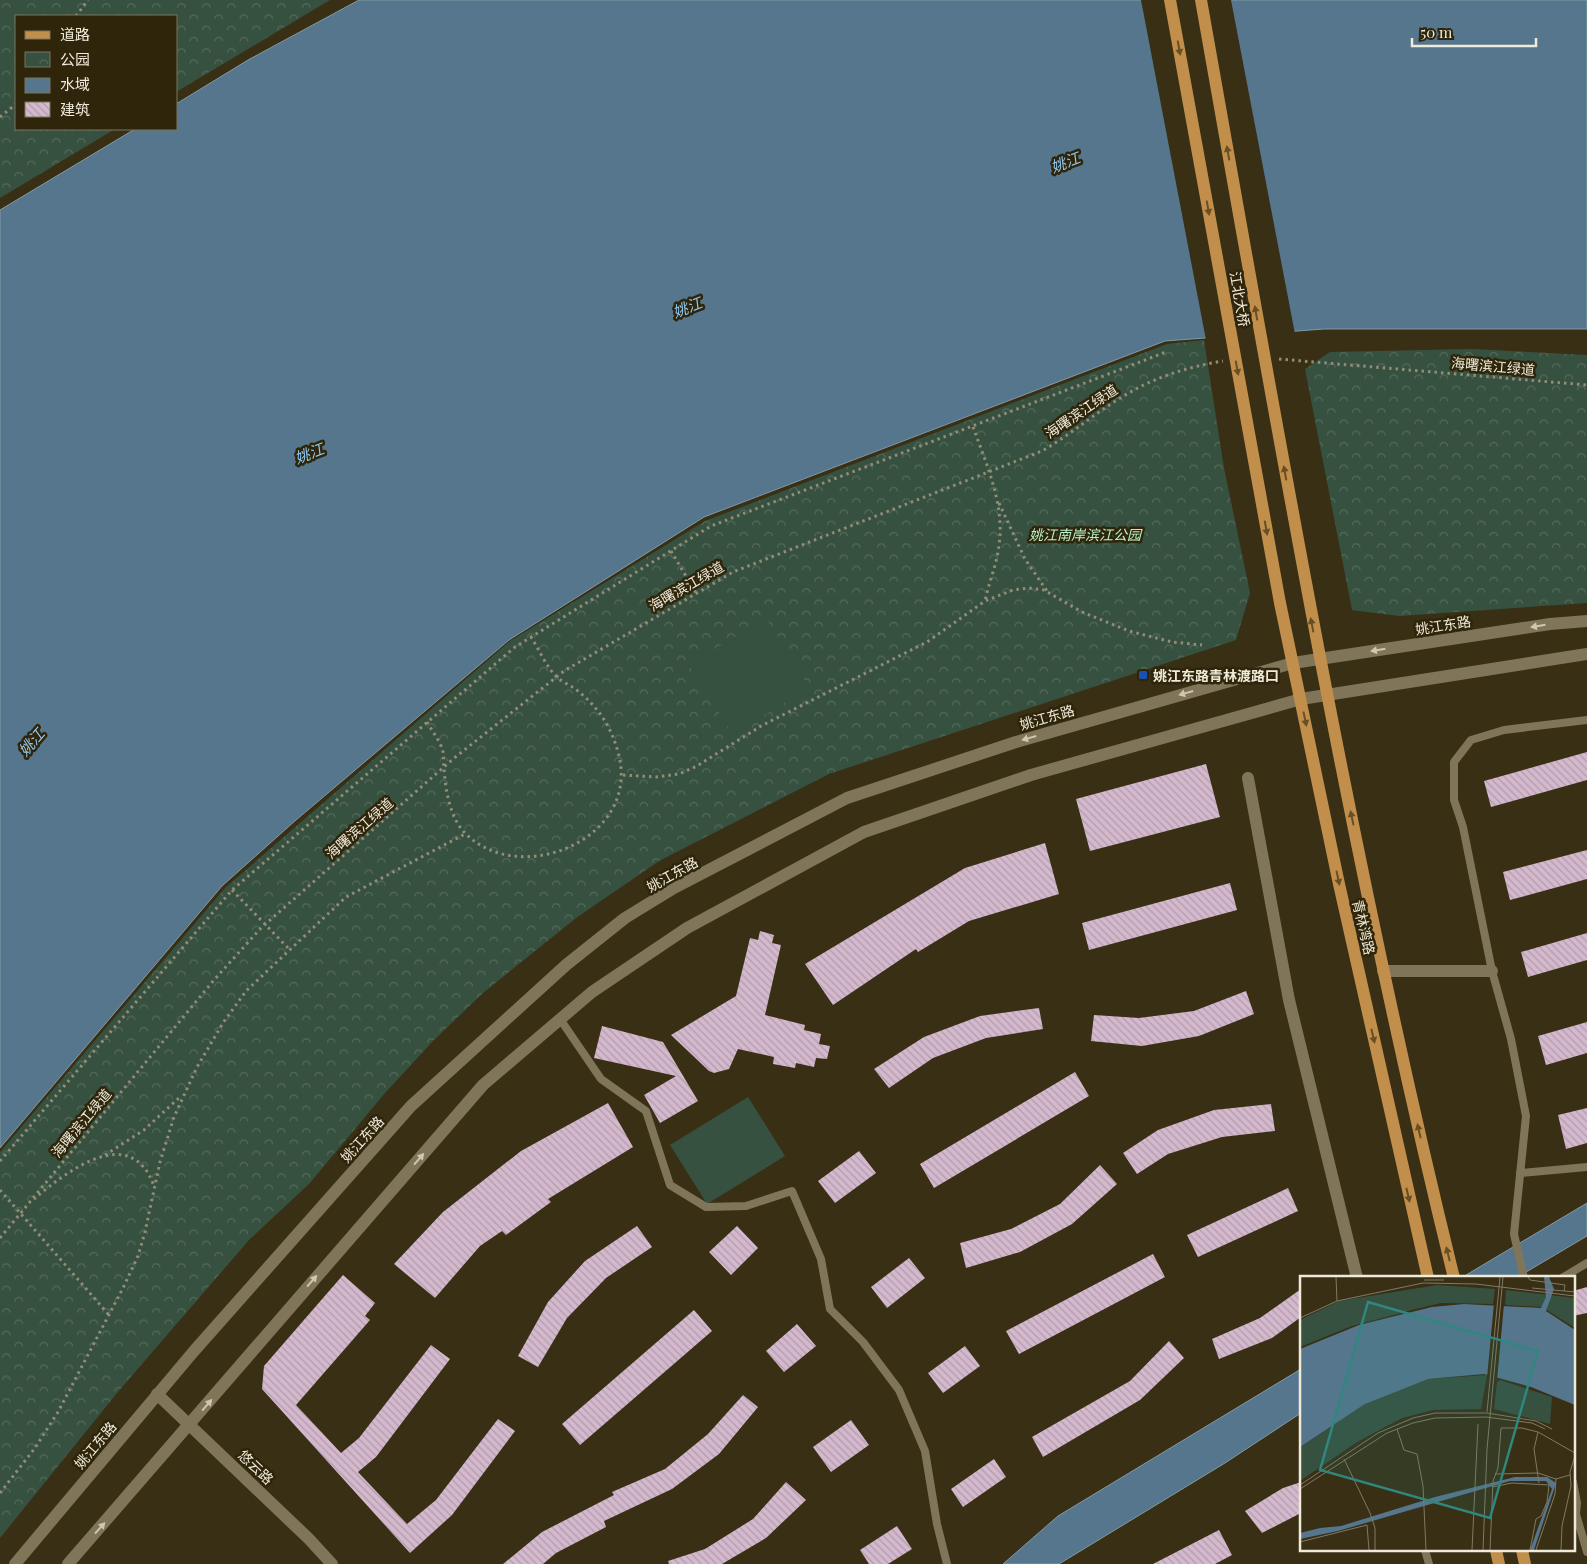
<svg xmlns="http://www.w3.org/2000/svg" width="1587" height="1564" viewBox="0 0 1587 1564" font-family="'Playfair Display','Noto Sans SC',serif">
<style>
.park{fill:url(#park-crowns)}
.pitch{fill:#375140}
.water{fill:#55768d;stroke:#8399a4}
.pier{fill:#382f15}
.building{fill:url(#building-back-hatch)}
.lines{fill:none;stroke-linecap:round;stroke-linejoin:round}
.path{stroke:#938c77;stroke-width:3;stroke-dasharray:2.5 4;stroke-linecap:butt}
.service{stroke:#807559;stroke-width:8}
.minor{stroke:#807559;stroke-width:12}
.tertiary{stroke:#807559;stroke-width:12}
.secondary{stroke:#807559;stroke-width:12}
.primary{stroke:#c18f4b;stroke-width:12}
.oneway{fill:#694f24}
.oneway2{fill:#cec7b3}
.transit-dot{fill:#1a4fb4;stroke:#2e250a;stroke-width:2}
.labels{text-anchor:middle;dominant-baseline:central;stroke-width:5;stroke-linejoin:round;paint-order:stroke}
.street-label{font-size:14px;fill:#efeada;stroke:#2e250a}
.park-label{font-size:14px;font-style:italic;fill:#b6f3cc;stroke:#2e250a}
.poi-label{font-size:14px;font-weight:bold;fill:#efeada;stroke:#2e250a;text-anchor:start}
.water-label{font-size:15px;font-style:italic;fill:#92caf3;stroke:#2e250a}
.inset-road{fill:none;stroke:#817a64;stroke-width:1}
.view{fill:#31877e;fill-opacity:0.15;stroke:#31877e;stroke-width:2.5}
.inset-edge{fill:none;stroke:#efeada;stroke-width:2.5}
</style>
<defs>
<pattern id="park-crowns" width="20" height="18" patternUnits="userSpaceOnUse" patternTransform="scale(1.25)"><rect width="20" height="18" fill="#375140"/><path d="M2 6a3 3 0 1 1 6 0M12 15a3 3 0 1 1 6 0" fill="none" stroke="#546a5b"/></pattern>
<pattern id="building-back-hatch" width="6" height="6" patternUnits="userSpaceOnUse" patternTransform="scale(1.25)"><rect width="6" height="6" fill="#d4b8cd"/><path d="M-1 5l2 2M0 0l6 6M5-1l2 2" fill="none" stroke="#b19caa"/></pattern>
</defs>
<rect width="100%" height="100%" fill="#382f15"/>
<path class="park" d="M0,0H330L176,92V16H16V129H115L0,198Z
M1204,340L1224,468L1250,593L1236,640L829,774L659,861L576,918L483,993L433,1041L385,1093L309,1184L249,1240L117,1393L0,1538V1152L225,888L510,641L705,521L1167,344Z
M1472,349L1587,355V603L1399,616L1352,610L1305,369L1330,352Z"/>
<path class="pitch" d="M766,618L809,687L733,735L689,665Z
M748,1097L785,1156L707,1204L670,1145Z"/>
<path class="water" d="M359,0H1587V329H1324L1165,341L704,517L509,640L296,820L222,886L0,1148V210L135,129H176V104L248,60Z
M1587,1203V1236L1516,1278H1461Z
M1301,1369V1413L1225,1463L1059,1564H1003L1058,1516Z"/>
<path class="pier" d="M1141,0H1231L1295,334L1206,340Z"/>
<path class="building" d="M1587,752V780L1491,807L1484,781Z
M1206,764L1220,817L1090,851L1076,799Z
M1045,843L1059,894L969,921L918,952L916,949L833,1005L805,964L965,868Z
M1587,850V879L1510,900L1503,872Z
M1230,883L1237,910L1089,950L1082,923Z
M760,931L774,935L772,943L781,945L765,1015L805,1025L804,1030L821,1034L819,1044L830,1046L827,1059L816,1058L814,1067L796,1063L795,1068L773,1064L774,1057L738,1049L729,1069L714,1073L709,1071L671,1035L736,996L750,938L758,940Z
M1587,933V960L1528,977L1521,952Z
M1246,991L1254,1014L1199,1036L1142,1046L1091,1041L1094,1015L1139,1018L1194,1011Z
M1039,1008L1043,1029L986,1038L933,1058L889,1088L874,1069L924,1037L980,1016Z
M1587,1022V1053L1546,1065L1538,1036Z
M602,1026L663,1042L698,1101L660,1123L644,1095L676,1076L594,1058Z
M1075,1072L1089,1096L934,1188L920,1164Z
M608,1103L633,1147L548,1199L551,1202L506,1235L502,1231L480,1246L435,1298L394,1264L443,1212L521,1151Z
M1271,1104L1275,1131L1222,1137L1168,1154L1137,1174L1123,1153L1158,1130L1214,1110Z
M1587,1108V1143L1566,1149L1558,1115Z
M859,1151L876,1173L835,1203L818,1181Z
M1100,1165L1117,1184L1072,1224L1020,1252L966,1268L960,1243L1011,1229L1060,1204Z
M1288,1188L1298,1211L1198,1257L1187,1235Z
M637,1226L652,1247L606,1278L567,1318L538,1367L518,1356L548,1302L585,1261Z
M737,1226L758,1248L731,1275L709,1252Z
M1153,1254L1165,1277L1019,1354L1006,1331Z
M909,1258L925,1278L887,1308L871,1287Z
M343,1275L375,1303L365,1316L370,1320L296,1405L341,1453L359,1438L431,1345L450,1359L376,1457L358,1472L407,1524L436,1500L498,1419L515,1431L452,1515L410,1553L262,1389L264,1366Z
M1587,1287V1313L1573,1316V1291Z
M1301,1289V1317L1272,1338L1219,1359L1212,1339L1260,1318Z
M694,1310L712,1331L580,1445L562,1424Z
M797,1324L816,1346L784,1372L766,1351Z
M1169,1341L1184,1358L1140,1400L1043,1457L1032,1437L1130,1381Z
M965,1346L980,1366L943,1393L928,1373Z
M743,1395L758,1407L719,1454L672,1489L604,1521L606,1527L556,1553L543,1564H503L542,1532L614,1495L612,1492L665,1469L708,1434Z
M851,1420L869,1445L831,1472L813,1447Z
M994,1459L1006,1477L963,1507L951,1489Z
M786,1482L806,1500L766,1538L722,1564H669L668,1561L705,1549L753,1519Z
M1301,1482V1513L1262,1533L1245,1511L1283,1488Z
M897,1526L912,1549L888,1564H869L860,1550Z
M1219,1530L1232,1555L1215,1564H1153Z"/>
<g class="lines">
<path class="path" d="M76,16L88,0
M0,117L16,104
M1279,359L1587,385
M973,427C986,463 1005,505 999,545C997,564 989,582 985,601
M999,503L1025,559L1047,591
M671,551L696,593
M427,722C432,731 441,742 443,752C444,757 443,762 444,767C445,789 450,819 466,834C521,888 639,839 619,756C612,727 598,706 574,688C569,685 563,682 558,678C547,669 539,649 531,637
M623,775L656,777L679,774L697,766L761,726L927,642L985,601L1013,590L1029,588L1044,590L1082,612L1129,631L1172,642L1202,645
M232,890L289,949
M105,1155L144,1130L181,1096
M0,1161L232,890L515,647L711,526L1166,352
M0,1190L109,1315
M34,1199C67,1171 131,1122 154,1186
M0,1238L214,980L261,928L453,759L564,671L733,572L1042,451C1070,435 1094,414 1122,397C1152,378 1187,367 1223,361
M0,1493L35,1448L58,1412L123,1288L138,1256L145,1232L160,1162L174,1117L197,1067L223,1023L246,991L346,897L465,834"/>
<path class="service" d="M560,1019L601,1079L646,1111L670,1185L706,1207L746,1206L792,1191L821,1259L830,1309L863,1342L899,1390L925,1451L937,1524L947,1564
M1520,1173L1587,1167
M1524,1278L1514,1234L1526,1116L1511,1039L1492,971L1463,827L1454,800V762L1471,740L1504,730L1587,720
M1562,1278L1587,1263
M1573,1482L1577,1503L1576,1514L1587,1552
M1425,1550L1429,1564"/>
<path class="minor" d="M1248,778L1289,1000L1357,1278
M1383,971H1492"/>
<path class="tertiary" d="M157,1394L309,1539L332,1564"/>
<path class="secondary" d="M15,1564L194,1351L411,1106L566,965L625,918L674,888L847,798L1016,742L1293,663L1550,624L1587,621
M68,1564L483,1085L592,992L687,928L864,832L1031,775L1301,699L1587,654"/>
<path class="primary" d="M1170,0L1280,603L1339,884L1428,1278
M1201,0C1277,428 1350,856 1454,1278
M1496,1550L1499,1564
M1522,1550L1525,1564"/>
</g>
<defs><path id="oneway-solid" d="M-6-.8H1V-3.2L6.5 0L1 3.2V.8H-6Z" transform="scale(1.25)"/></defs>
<g class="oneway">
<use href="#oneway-solid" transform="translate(1179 48) rotate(80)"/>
<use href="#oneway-solid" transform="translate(1228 153) rotate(-100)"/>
<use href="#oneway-solid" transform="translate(1208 208) rotate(80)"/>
<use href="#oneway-solid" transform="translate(1256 313) rotate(-100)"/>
<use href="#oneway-solid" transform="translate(1237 368) rotate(80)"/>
<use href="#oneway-solid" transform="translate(1285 473) rotate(-100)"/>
<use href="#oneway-solid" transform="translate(1266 528) rotate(80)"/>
<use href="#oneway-solid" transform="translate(1312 625) rotate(-101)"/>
<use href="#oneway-solid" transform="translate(1305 719) rotate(78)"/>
<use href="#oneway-solid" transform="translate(1352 818) rotate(-102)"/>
<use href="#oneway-solid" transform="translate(1338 878) rotate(78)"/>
<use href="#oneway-solid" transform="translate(1373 1036) rotate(77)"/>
<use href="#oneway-solid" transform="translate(1419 1131) rotate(-103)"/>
<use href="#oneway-solid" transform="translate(1408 1195) rotate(77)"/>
<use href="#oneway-solid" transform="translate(1448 1254) rotate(-104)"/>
</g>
<g class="oneway2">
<use href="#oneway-solid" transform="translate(1538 626) rotate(171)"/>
<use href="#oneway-solid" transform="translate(1378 650) rotate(171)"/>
<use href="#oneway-solid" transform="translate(1186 693) rotate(164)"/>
<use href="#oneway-solid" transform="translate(1029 738) rotate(164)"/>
<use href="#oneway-solid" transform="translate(419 1159) rotate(-49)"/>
<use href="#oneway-solid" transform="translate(312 1281) rotate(-49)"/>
<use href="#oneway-solid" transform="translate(207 1405) rotate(-49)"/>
<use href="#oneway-solid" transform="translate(100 1528) rotate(-48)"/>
</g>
<rect class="transit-dot" x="1138" y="670" width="10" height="10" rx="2.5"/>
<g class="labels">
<g class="street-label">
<text transform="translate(1240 299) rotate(80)">江北大桥</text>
<text transform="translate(1493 366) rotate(5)">海曙滨江绿道</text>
<text transform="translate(1081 411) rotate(-34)">海曙滨江绿道</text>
<text transform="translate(686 586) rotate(-30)">海曙滨江绿道</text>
<text transform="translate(1443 625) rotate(-9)">姚江东路</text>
<text transform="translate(1047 717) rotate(-16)">姚江东路</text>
<text transform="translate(359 828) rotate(-41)">海曙滨江绿道</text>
<text transform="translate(672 874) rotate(-29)">姚江东路</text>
<text transform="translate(1364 927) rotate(77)">青林湾路</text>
<text transform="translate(81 1123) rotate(-50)">海曙滨江绿道</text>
<text transform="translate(362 1139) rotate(-48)">姚江东路</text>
<text transform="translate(95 1445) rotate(-50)">姚江东路</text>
<text transform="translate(256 1467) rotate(44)">悠云路</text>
</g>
<g class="park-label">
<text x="1085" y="534">姚江南岸滨江公园</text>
</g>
<g class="poi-label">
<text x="1153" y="675">姚江东路青林渡路口</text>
</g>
<g class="water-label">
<text transform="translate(1065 162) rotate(-21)">姚江</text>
<text transform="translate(687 307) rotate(-21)">姚江</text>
<text transform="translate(309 453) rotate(-21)">姚江</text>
<text transform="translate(31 742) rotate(-49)">姚江</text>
</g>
</g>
<g transform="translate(1300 1276)">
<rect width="275" height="275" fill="#382f15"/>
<path d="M137,9L195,13L193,28L141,27L112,34L52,50L0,71V44L39,25ZM206,14L275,22V52L242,31L205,29ZM187,99L181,133L133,134L102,142L57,166L0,205V171L65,128L103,110L128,103ZM200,104L252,121L250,148L194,133L197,106Z" fill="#375140"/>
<path d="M244,1H249L254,13L246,35L275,54V129L231,111L184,98L128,103L65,128L0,171V73L59,49L132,31L164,28L241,32L246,21ZM215,201H247L256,207L234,274H230L252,213L246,205H210L38,255L0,263V257L20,252L41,250L135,221Z" fill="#55768d"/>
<path d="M194,27L204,28L197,104L187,102Z" fill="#382f15"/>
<path class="inset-road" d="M36,1L37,25M228,1L230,4L265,9L264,15M124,4H144M232,12L275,16M0,42L37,25L123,7L176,8L275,20M187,136L200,1M97,153L104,174L117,178L123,210L126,274M238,156L234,173L239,207M44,183L70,237L75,252V274M195,198L238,197L256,203L270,199M0,209L78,157L113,142L135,137H187L236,145L252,153M192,211L212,207L249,209L247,226L241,240L236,243L230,274M0,213L87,157L113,147L135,142L186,141L232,147L245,153M0,266L67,249L69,274M172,274L178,148M183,274L187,173L203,1M190,274L193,205L198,192L201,152H222L238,156L275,177M236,274L255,218L256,203M261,274L262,250L271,210L270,196L275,180"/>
<path class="view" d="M68,26L238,75L190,242L20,194Z"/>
<rect width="275" height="275" class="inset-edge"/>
</g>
<rect x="15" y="15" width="162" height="115" fill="#2e250a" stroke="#7b745d"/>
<rect x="25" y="31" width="25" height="8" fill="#c18f4b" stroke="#7b745d"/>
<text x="60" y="40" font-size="15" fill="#efeada">道路</text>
<rect x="25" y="52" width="25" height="15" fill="url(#park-crowns)" stroke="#7b745d"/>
<text x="60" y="65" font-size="15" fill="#efeada">公园</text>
<rect x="25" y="78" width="25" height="15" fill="#55768d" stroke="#7b745d"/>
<text x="60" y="90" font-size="15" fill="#efeada">水域</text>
<rect x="25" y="102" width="25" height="15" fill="url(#building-back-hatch)" stroke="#7b745d"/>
<text x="60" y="115" font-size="15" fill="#efeada">建筑</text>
<path d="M1412 38v8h124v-8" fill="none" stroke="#efeada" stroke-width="2.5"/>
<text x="1420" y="38" font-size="15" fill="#efeada" stroke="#2e250a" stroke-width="4" paint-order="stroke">50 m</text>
</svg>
